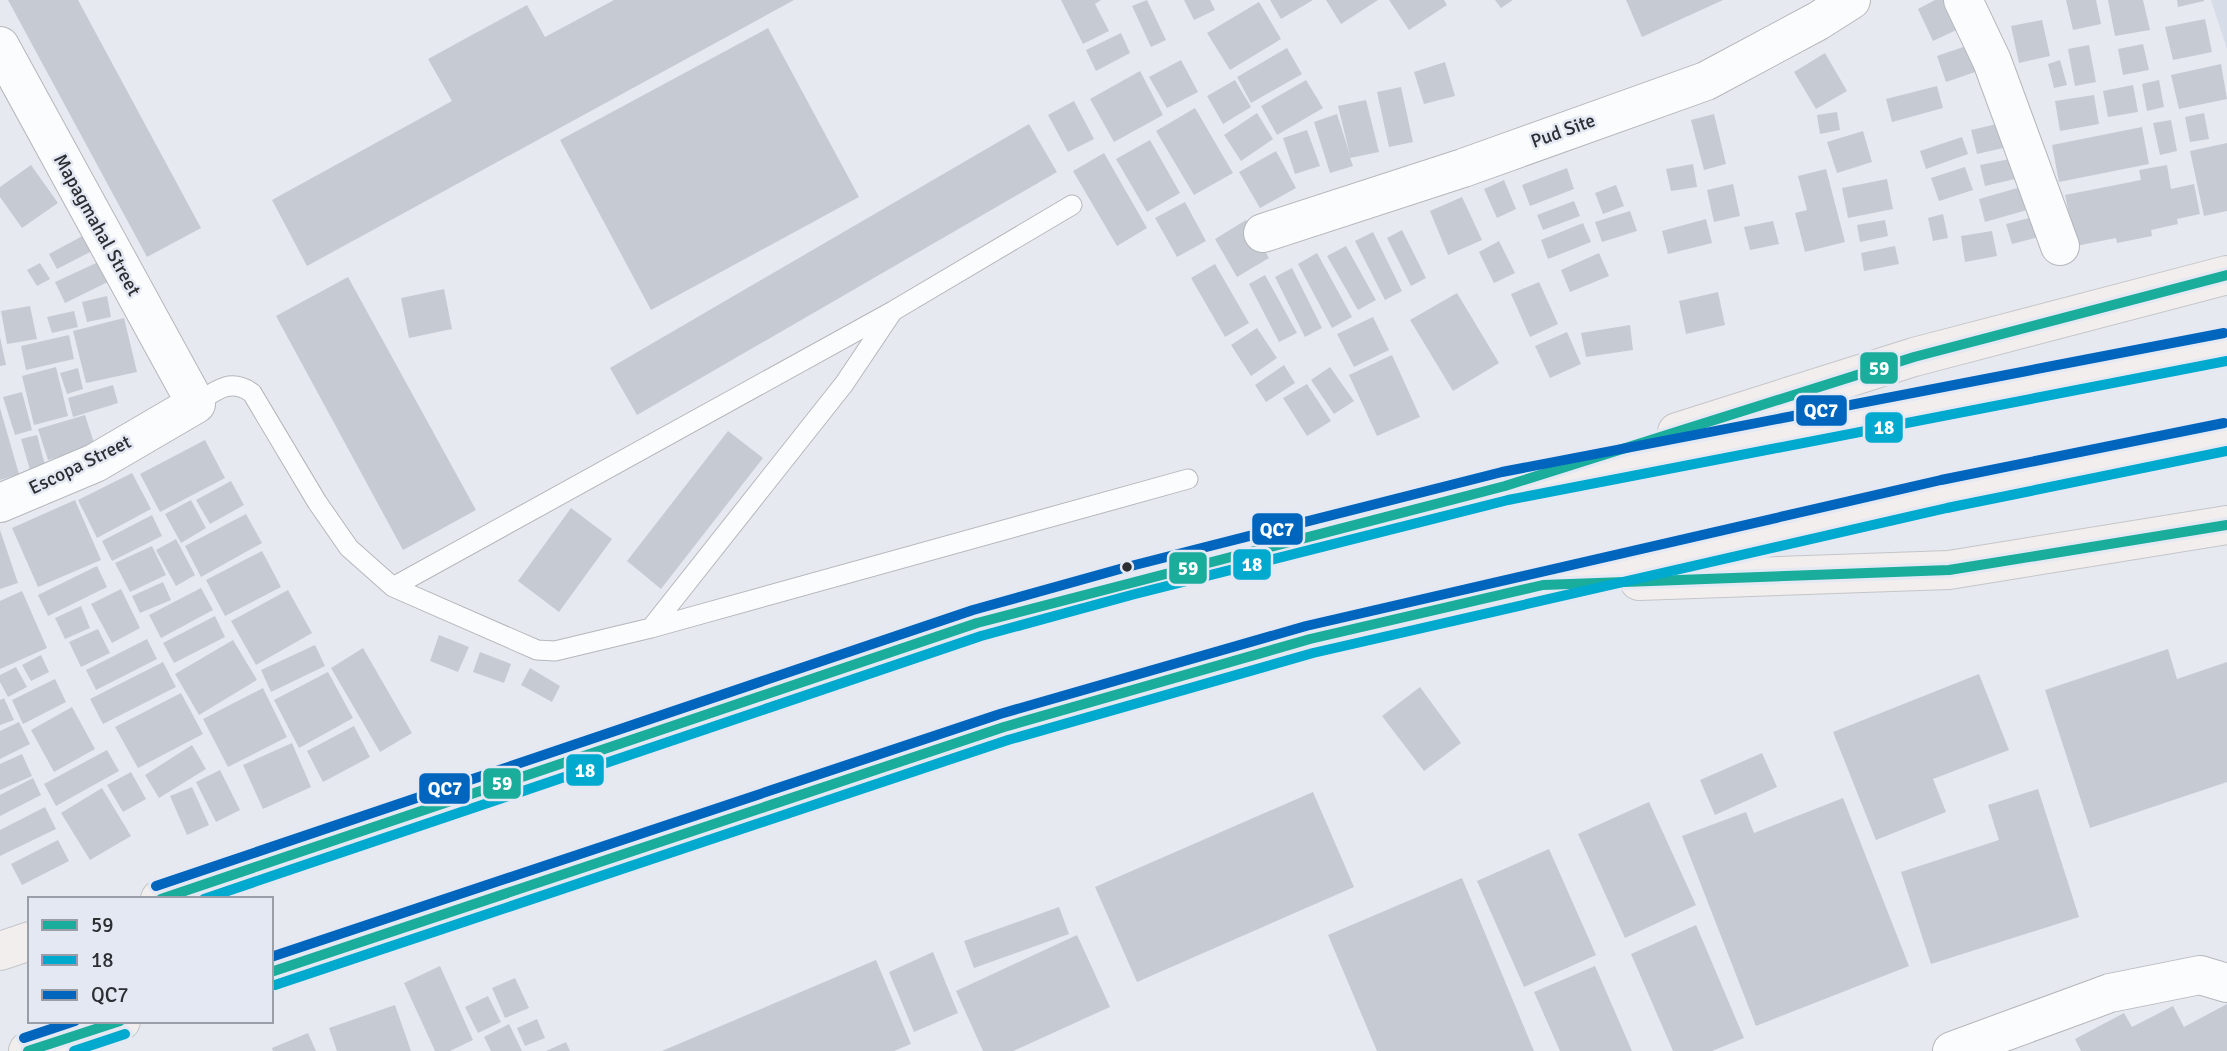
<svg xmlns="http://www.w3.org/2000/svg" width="2227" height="1051" viewBox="0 0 2227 1051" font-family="Signika,sans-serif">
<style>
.built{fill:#d6dce8}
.building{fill:#c6cad2}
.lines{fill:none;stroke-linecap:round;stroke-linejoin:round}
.lane-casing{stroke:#b4b7bc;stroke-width:21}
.street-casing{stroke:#b4b7bc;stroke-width:40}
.primary-casing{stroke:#c4c5c8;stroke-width:40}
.lane{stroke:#fbfcfd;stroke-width:19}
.street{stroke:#fbfcfd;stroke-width:38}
.primary{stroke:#f2eeed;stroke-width:38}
.bus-1-casing{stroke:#e3e8f3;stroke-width:16}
.bus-2-casing{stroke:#e3e8f3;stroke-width:16}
.bus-3-casing{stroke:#e3e8f3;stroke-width:16}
.bus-1{stroke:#1bad9c;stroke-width:10}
.bus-2{stroke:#00a9ce;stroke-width:10}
.bus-3{stroke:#0065bd;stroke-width:10}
.bus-dot{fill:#2c2e32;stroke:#e3e8f3;stroke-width:2.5}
.labels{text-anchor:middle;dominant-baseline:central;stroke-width:5;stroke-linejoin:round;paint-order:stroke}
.street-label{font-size:19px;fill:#2c2e32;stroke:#e3e8f3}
.line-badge{stroke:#e3e8f3;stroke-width:2.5}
.badge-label{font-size:19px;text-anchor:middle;font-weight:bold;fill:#fff}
</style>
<rect width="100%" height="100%" fill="#e6e9f0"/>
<path class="built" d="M2211,0H2227V49Z"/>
<path class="building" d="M8,0H78L201,228L147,257Z
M614,0H794L307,266L272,200L452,101L428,59L527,5L545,37Z
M1061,0H1101L1095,4L1109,31L1083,44Z
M1147,0L1166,40L1151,47L1132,6Z
M1184,0H1210L1215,10L1194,20Z
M1270,0H1313L1281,19Z
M1326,0H1378L1341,24Z
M1389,0H1444L1447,5L1409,30Z
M1495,0H1513L1501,8Z
M1626,0H1723L1642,37Z
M1935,0H1951L1965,26L1933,41L1918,9Z
M2066,0H2096L2101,24L2073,30Z
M2108,0H2143L2150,30L2115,36Z
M2177,0H2204V1L2178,7Z
M1259,2L1281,39L1230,70L1207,33Z
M2205,19L2212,52L2173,60L2165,27Z
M2042,20L2050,56L2019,63L2011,26Z
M768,28L859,197L651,310L560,140Z
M1121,33L1130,53L1096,71L1086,50Z
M2143,44L2149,70L2123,75L2118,49Z
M1969,45L1978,71L1946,82L1937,56Z
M2089,45L2096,82L2075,86L2068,49Z
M1287,48L1302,74L1251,103L1237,77Z
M1825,53L1847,91L1816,109L1794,72Z
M1181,60L1198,92L1167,108L1149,77Z
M2060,60L2067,85L2054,88L2048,64Z
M1445,62L1455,96L1424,104L1414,72Z
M2221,64L2227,99L2179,109L2171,75Z
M1140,71L1163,115L1114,142L1090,99Z
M1235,80L1251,107L1223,124L1207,96Z
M1306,80L1323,108L1277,135L1261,106Z
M2159,80L2164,107L2147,111L2142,84Z
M2133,85L2138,112L2108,117L2103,91Z
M1937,86L1943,108L1892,122L1886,99Z
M1401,87L1413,142L1389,147L1377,92Z
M2094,95L2099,124L2060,131L2055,101Z
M1366,100L1379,152L1350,158L1353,166L1330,173L1314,122L1337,114L1350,155L1338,106Z
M1074,101L1094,139L1068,152L1048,115Z
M1195,108L1233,173L1194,195L1156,131Z
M1837,112L1840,130L1820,134L1817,115Z
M1257,113L1273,139L1241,161L1224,135Z
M2204,113L2209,139L2190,142L2185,117Z
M1714,114L1726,164L1704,170L1691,120Z
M2171,120L2177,151L2160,155L2153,123Z
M2010,121L2016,145L1977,154L1971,130Z
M1029,124L1057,172L637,415L610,368Z
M2142,127L2149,164L2059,182L2052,145Z
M1307,130L1320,166L1295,174L1283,138Z
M1863,131L1872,162L1837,173L1827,142Z
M1962,137L1968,154L1926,169L1920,151Z
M1150,140L1180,193L1147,212L1116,159Z
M2227,143V211L2204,216L2190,151Z
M1276,151L1296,188L1260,208L1239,172Z
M1104,153L1147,228L1117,246L1073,171Z
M2010,159L2015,179L1985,186L1980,165Z
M1693,164L1697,187L1671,191L1666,169Z
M31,165L58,203L22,228L0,197V187Z
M2167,165L2171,189L2194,184L2200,214L2177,219L2178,224L2151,230L2152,236L2117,243L2116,238L2076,246L2065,195L2141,180L2139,170Z
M1965,167L1973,190L1939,201L1931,178Z
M1567,168L1574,189L1530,206L1522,185Z
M1826,169L1845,242L1805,252L1795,213L1807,210L1798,176Z
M1887,179L1893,209L1848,218L1842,188Z
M1504,180L1516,209L1497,218L1484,189Z
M1733,184L1740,216L1714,222L1707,190Z
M1616,185L1624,206L1603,214L1595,193Z
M2021,187L2027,210L1985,222L1979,199Z
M1462,197L1482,240L1448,255L1430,211Z
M1574,201L1580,216L1543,230L1537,215Z
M1185,202L1206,241L1177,257L1155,218Z
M1630,211L1637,231L1602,242L1595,222Z
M1943,214L1948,238L1933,241L1928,218Z
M2041,215L2046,235L2012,244L2006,224Z
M1706,219L1712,243L1668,254L1662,231Z
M1246,220L1269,258L1237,277L1215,239Z
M1885,220L1888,236L1860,242L1857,225Z
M1773,221L1779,244L1750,250L1744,227Z
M1583,223L1591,242L1548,259L1541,240Z
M1402,230L1426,278L1411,286L1387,238Z
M1992,231L1997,256L1965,262L1961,236Z
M1373,232L1402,291L1385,300L1355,241Z
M88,233L96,249L57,269L49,254Z
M1499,241L1515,273L1494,283L1479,252Z
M1346,246L1376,300L1358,310L1327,256Z
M1895,246L1899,264L1864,271L1861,253Z
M1317,253L1352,317L1332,328L1298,264Z
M1599,253L1609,276L1570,292L1561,270Z
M107,258L116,278L65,303L55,282Z
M40,263L50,279L37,286L27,270Z
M1215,264L1249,323L1225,337L1191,278Z
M1292,268L1322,328L1305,337L1275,277Z
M1265,275L1297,333L1279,342L1249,284Z
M348,277L476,510L403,550L276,316Z
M1539,282L1558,324L1530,337L1511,294Z
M444,289L452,329L409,338L401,298Z
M1718,292L1725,325L1686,334L1679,301Z
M1457,293L1499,363L1453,391L1410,320Z
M107,296L111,317L87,322L82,302Z
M30,306L37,339L7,344L1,311Z
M74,311L78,327L52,333L47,317Z
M1373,317L1389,350L1354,367L1337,334Z
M124,318L137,372L86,383L73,331Z
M1630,325L1633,350L1586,357L1581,333Z
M1257,328L1277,358L1251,376L1231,345Z
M1567,332L1581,364L1550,378L1535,346Z
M69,335L74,359L26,370L21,346Z
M0,337L6,365L0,366Z
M1392,355L1420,417L1377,436L1349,375Z
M1284,365L1295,383L1266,402L1255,385Z
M56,367L68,416L34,425L22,376Z
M1330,367L1354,401L1334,414L1311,380Z
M78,368L83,389L67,394L60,373Z
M1307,384L1331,421L1307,436L1283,398Z
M113,385L118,403L73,417L68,398Z
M22,392L32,430L15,435L3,397Z
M0,408L19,474L0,480Z
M85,415L95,446L48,460L38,429Z
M728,431L763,458L661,589L627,561Z
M37,435L45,465L30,470L21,439Z
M205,440L225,478L160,512L140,474Z
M132,473L151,509L97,538L78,500Z
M231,481L244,505L210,524L196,500Z
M75,500L101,560L38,587L12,528Z
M191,500L206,528L181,543L165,514Z
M571,508L612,539L559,612L518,581Z
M246,514L262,543L201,577L185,546Z
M152,515L162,536L112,561L102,541Z
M0,530L18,583L0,589Z
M176,539L195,575L176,586L156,550Z
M152,546L166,575L130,592L115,563Z
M262,551L281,587L225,616L206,580Z
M97,566L107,587L48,616L38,595Z
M163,582L171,600L140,613L132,596Z
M201,588L213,610L161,638L149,615Z
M121,589L140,628L112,643L91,604Z
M288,590L312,633L256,665L231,621Z
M22,591L47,648L0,669V601Z
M81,606L90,628L65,639L55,618Z
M215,616L225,637L174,663L163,643Z
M98,629L110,653L81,667L69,642Z
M439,635L469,647L458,672L430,661Z
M147,639L157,659L96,690L86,670Z
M233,640L257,680L199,715L175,674Z
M315,645L325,666L271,692L261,670Z
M363,648L412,733L380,752L331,668Z
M2168,649L2177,679L2227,662V782L2090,828L2045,690Z
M480,652L511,664L504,683L473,672Z
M41,655L49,672L31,681L22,665Z
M163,662L176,687L103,724L90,699Z
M16,667L27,687L8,697L0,682V675Z
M530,668L560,686L552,702L521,685Z
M328,672L353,718L299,748L274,700Z
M1979,674L2009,750L1933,779L1946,812L1876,840L1833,732Z
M55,679L66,702L23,724L12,700Z
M1420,687L1461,743L1424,771L1382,716Z
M263,688L287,737L228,767L203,719Z
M181,693L203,734L138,768L115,727Z
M4,698L14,720L0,725V700Z
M72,707L95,749L54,772L31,730Z
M19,722L30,744L0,759V731Z
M354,726L370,757L323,782L307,751Z
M292,743L311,787L263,809L243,765Z
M192,745L206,769L159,798L145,775Z
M107,750L119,771L56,806L44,784Z
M1762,753L1777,787L1715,815L1700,780Z
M22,754L32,776L0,790V764Z
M220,770L240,810L216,822L196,782Z
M131,772L146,799L123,812L107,785Z
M33,778L41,795L0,816V795Z
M192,787L209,825L187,835L170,796Z
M102,788L131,836L90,860L61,813Z
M2038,789L2079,917L1931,964L1901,872L1999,840L1988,805Z
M1313,792L1354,887L1137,982L1095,887Z
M1843,798L1909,966L1756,1026L1682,836L1746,812L1754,833Z
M1649,802L1696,905L1625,938L1578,834Z
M45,807L56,829L0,856V830Z
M58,840L69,861L22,885L11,864Z
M1549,849L1596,955L1524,987L1477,881Z
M1462,878L1534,1051H1377L1328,935Z
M1059,907L1069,934L974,968L964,941Z
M1696,925L1744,1038L1712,1051H1673L1631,954Z
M1077,935L1110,1007L1013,1051H983L956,991Z
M933,952L958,1013L914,1032L889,972Z
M876,960L911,1044L894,1051H662Z
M440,966L473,1040L450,1051H435L404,983Z
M1595,966L1632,1051H1560L1534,992Z
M515,978L529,1008L505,1018L492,988Z
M488,996L501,1022L478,1033L465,1007Z
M2227,1004V1051H2081L2075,1039L2124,1013L2132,1027L2173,1006L2184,1027Z
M395,1005L411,1051H337L329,1028Z
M537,1019L545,1038L525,1046L517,1028Z
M509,1024L522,1051H491L484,1037Z
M308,1033L316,1051H273L272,1048Z
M566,1042L570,1051H546Z"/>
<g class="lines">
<defs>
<path id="lane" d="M196,404C215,391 230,377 252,393L317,502L349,548L393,587L514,640L537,650L555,651L651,628L844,384L893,311
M393,587L893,311L1072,205
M651,628L1188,479"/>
<path id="street" d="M1963,0L1992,61L2060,246
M0,46L196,404L95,463L0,503
M1263,233L1463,168L1706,81L1818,21L1851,0
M1952,1051L2110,993L2200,975L2227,983"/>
<path id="primary" d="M1677,432L1914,357L2227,275
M1639,581L1949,570L2227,525
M160,899L977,623L1131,580L1505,486L2227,347
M0,951L30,941
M271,972L1004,727L1310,639L1944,494L2227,437
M28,1051L121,1021"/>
</defs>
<use href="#lane" class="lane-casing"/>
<use href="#street" class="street-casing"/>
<use href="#primary" class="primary-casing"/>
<use href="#lane" class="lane"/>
<use href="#street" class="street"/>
<use href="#primary" class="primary"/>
<defs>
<path id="bus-1" d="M161,899L977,623L1505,486L1914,357L2227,275
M271,972L1004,727L1310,639L1543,585L1949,570L2227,525
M28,1051L120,1021"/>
<path id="bus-2" d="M204,899L981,636L1135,594L1508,500L2227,361
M275,985L1008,740L1313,653L1947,508L2227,451
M74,1051L125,1034"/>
<path id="bus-3" d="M156,886L973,610L1127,567L1502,472L2224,333
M271,957L1000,714L1306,626L1941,480L2224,423
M24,1038L75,1021"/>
</defs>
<use href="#bus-1" class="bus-1-casing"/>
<use href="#bus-2" class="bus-2-casing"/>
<use href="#bus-3" class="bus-3-casing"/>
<use href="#bus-1" class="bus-1"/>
<use href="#bus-2" class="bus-2"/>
<use href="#bus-3" class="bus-3"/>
</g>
<circle class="bus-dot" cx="1127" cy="567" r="6"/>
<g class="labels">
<g class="street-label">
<text transform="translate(1563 131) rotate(-20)">Pud Site</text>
<text transform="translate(97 225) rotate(61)">Mapagmahal Street</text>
<text transform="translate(80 465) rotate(-26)">Escopa Street</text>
</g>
</g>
<g class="line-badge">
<rect x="1859" y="351" width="40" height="34" rx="7" fill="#1bad9c"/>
<rect x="1795" y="394" width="53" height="33" rx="7" fill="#0065bd"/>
<rect x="1864" y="411" width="40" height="33" rx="7" fill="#00a9ce"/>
<rect x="1251" y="512" width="53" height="34" rx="7" fill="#0065bd"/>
<rect x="1232" y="548" width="40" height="33" rx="7" fill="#00a9ce"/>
<rect x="1168" y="551" width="40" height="34" rx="7" fill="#1bad9c"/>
<rect x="565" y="753" width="40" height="34" rx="7" fill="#00a9ce"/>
<rect x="482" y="767" width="40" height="33" rx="7" fill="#1bad9c"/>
<rect x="418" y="772" width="53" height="33" rx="7" fill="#0065bd"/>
</g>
<g class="badge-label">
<text x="1879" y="375">59</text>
<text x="1821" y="417">QC7</text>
<text x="1884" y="434">18</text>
<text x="1277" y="536">QC7</text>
<text x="1252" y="571">18</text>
<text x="1188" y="575">59</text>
<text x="585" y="777">18</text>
<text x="502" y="790">59</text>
<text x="445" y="795">QC7</text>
</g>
<rect x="28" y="897" width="245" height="126" fill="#e3e8f3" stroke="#9a9ea6" stroke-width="2"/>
<rect x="42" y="920" width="35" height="10" fill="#1bad9c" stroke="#9a9ea6" stroke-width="2"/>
<text x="91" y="932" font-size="21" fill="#2c2e32">59</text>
<rect x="42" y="955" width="35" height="10" fill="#00a9ce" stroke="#9a9ea6" stroke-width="2"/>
<text x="91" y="967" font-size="21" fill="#2c2e32">18</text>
<rect x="42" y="990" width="35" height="10" fill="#0065bd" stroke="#9a9ea6" stroke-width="2"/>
<text x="91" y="1002" font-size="21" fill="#2c2e32">QC7</text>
</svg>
